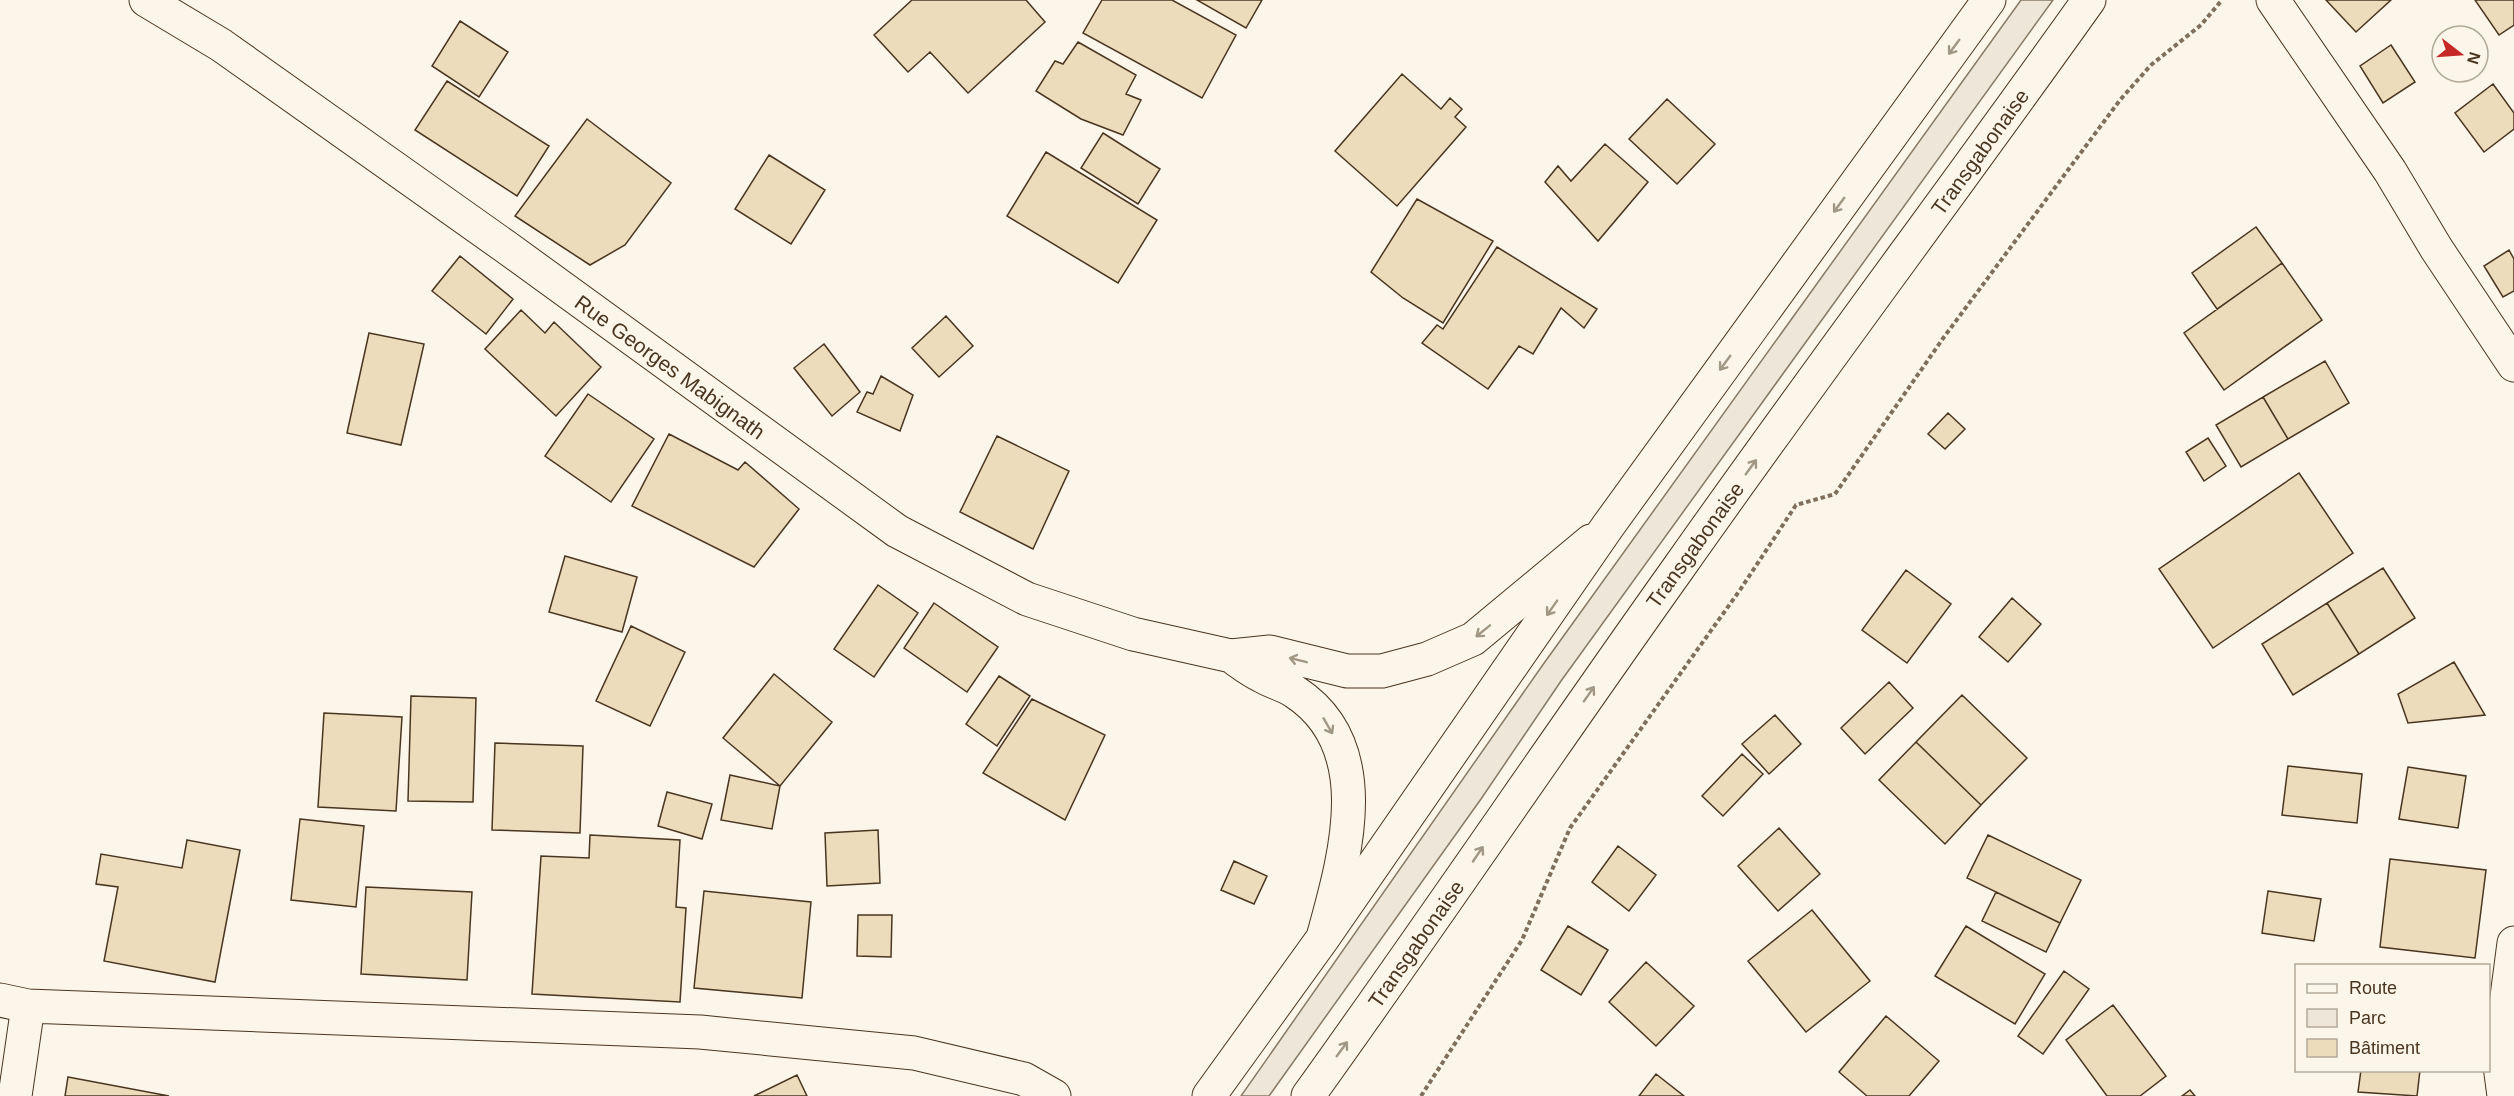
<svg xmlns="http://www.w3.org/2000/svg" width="2514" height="1096" viewBox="0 0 2514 1096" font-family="Arial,sans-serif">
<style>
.green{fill:#ede6d9;stroke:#887966;stroke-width:1.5}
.building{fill:#ecdcbc;stroke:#4a3520;stroke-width:1.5}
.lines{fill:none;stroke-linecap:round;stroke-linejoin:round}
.minor-casing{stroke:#4a3520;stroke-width:35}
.major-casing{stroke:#4a3520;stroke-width:35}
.highway-casing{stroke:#4a3520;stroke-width:35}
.path{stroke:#7f6f5c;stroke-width:4;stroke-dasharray:4.5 3;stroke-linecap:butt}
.minor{stroke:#fbf6e9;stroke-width:33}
.major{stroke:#fbf6e9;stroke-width:33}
.highway{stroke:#fbf6e9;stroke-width:33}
.oneway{stroke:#a29684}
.labels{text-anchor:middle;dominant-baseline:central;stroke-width:4.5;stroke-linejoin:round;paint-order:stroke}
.street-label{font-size:21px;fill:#4a3520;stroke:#fbf6e9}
</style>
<rect width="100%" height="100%" fill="#fbf6e9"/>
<path class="green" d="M2021,0H2053L1561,681L1481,799L1269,1096H1241L1542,666Z"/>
<path class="building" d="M912,0H1026L1045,22L968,93L930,52L908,72L874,35Z
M1102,0H1172L1236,35L1202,98L1083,33Z
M1197,0H1262L1246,28Z
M2326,0H2391L2356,32Z
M2475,0H2514V25L2499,35Z
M460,21L508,52L479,97L432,66Z
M1078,42L1136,75L1126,94L1141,100L1123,135L1081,119L1036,91L1055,61L1063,64Z
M2391,45L2415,82L2383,103L2360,66Z
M1402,74L1441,109L1450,98L1462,109L1455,117L1466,127L1397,206L1335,151Z
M447,81L549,146L517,196L415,130Z
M2493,84L2514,113V129L2484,152L2455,113Z
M1667,99L1715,144L1677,184L1629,139Z
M587,119L671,183L625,245L590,265L515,216Z
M1103,133L1160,169L1138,204L1081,168Z
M1605,144L1648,182L1598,241L1545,182L1558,166L1571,181Z
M1046,152L1157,220L1118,283L1007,216Z
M769,155L825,190L791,244L735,209Z
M1417,199L1493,241L1443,323L1403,298L1371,272Z
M2256,227L2282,263L2217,309L2192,273Z
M1497,247L1597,309L1584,328L1561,308L1533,354L1519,346L1488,389L1422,343L1437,325L1443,329Z
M2509,250L2514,259V291L2503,297L2484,266Z
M460,256L513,299L486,334L432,291Z
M2282,263L2322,320L2224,390L2184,333Z
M521,310L545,333L554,322L601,367L556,416L485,349Z
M946,316L973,346L939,377L912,348Z
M369,333L424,344L401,445L347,433Z
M824,344L860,392L832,416L794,368Z
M2325,361L2349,403L2288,439L2263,397Z
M881,376L913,395L900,431L857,412L867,392L873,394Z
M588,394L654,439L611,502L545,456Z
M2263,397L2288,439L2241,467L2216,425Z
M1948,413L1965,429L1945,449L1928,434Z
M669,434L738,470L745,462L799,509L754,567L632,506Z
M997,436L1069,471L1033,549L960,512Z
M2208,438L2226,466L2204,481L2186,452Z
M2299,473L2353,553L2213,648L2159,569Z
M565,556L637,577L622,632L549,612Z
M2383,568L2415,618L2359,654L2327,603Z
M1906,570L1951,604L1907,663L1862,630Z
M878,585L918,613L874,677L834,649Z
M2012,598L2041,624L2008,662L1979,637Z
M934,603L998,647L967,692L904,648Z
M2327,603L2359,654L2293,695L2262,644Z
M631,626L685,652L650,726L596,701Z
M2454,662L2485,715L2408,723L2398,694Z
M774,674L832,722L780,786L723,738Z
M999,676L1030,696L997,746L966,724Z
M1889,682L1913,708L1865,754L1841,728Z
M1962,695L2027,758L1981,805L1916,742Z
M411,696L476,698L473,802L408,801Z
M1032,699L1105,735L1065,820L983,773Z
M324,713L402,717L396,811L318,807Z
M1775,715L1801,744L1769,774L1742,744Z
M1916,742L1981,805L1945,844L1879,780Z
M495,743L583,746L580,833L492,830Z
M1742,754L1763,774L1723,816L1702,796Z
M2288,766L2362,774L2357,823L2282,815Z
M2408,767L2466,776L2458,828L2399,819Z
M730,775L780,786L772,829L721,820Z
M667,792L712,804L702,839L658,826Z
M300,819L364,826L356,907L291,900Z
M1779,828L1820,874L1778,911L1738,866Z
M878,830L880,883L827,886L825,833Z
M590,835L680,840L676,907L686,908L680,1002L532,994L541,856L589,858Z
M1988,835L2081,880L2060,923L1967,878Z
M187,840L240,850L215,982L104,961L118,887L96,884L101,854L182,868Z
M1618,846L1656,875L1629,911L1592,882Z
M2390,859L2486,870L2475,958L2380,947Z
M1234,861L1267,876L1254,904L1221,890Z
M366,887L472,892L467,980L361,974Z
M704,891L811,902L802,998L694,988Z
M2268,891L2321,899L2314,941L2262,933Z
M1996,892L2060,923L2046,952L1982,921Z
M1812,910L1870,981L1806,1032L1748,961Z
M858,915H892L891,957L857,956Z
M1568,926L1608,950L1581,995L1541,970Z
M1966,926L2045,974L2015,1024L1935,976Z
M1646,962L1694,1006L1656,1046L1609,1002Z
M2064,971L2089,989L2043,1054L2018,1036Z
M2113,1005L2166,1076L2140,1096H2107L2066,1040Z
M1886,1016L1939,1061L1909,1096H1867L1839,1072Z
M2361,1070H2420L2417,1096L2358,1092Z
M1656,1074L1684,1096H1639Z
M797,1075L807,1096H754Z
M68,1077L169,1096H65Z
M2190,1090L2195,1096H2182Z"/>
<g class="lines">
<defs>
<path id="minor" d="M2273,0L2390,171L2436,248L2514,365
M0,1000L28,1006L700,1032L914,1053L1024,1079L1054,1096
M15,1096L28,1006
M2504,1096L2499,1058L2514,943"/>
<path id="major" d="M146,0L221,45L506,247L897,531L1027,599L1133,634L1231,656L1270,652L1347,671H1382L1427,659L1473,639L1591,541
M1231,656C1241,663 1251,671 1262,676C1272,682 1285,685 1295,692C1378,746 1345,857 1324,934"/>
<path id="highway" d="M1209,1096L1323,938L1608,526L1989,0
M1308,1096C1433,922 1553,744 1677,570C1812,378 1953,191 2089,0"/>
</defs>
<use href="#minor" class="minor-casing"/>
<use href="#major" class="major-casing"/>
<use href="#highway" class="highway-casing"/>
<path class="path" d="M1421,1096L1522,940L1570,828L1740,590L1796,505L1835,494L1944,337L2120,100L2151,65L2201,25L2222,0"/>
<use href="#minor" class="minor"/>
<use href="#major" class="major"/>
<use href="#highway" class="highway"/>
</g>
<defs><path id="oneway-shaft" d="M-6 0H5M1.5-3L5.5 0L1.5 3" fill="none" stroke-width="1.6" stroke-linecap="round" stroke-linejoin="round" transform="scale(1.5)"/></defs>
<g class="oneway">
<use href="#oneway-shaft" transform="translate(1954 47) rotate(126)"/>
<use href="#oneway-shaft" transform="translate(1839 205) rotate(126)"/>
<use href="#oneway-shaft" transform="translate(1725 363) rotate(126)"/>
<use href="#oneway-shaft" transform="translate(1751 467) rotate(-54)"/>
<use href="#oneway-shaft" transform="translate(1552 608) rotate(125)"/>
<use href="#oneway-shaft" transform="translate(1483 631) rotate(141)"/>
<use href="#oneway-shaft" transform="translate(1298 660) rotate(-166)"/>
<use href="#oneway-shaft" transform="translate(1589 694) rotate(-55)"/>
<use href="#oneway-shaft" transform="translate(1328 726) rotate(60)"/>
<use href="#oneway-shaft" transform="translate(1478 854) rotate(-56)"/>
<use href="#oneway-shaft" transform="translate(1342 1049) rotate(-54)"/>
</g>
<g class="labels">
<g class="street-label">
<text transform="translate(1980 152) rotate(-54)">Transgabonaise</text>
<text transform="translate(670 367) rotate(36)">Rue Georges Mabignath</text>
<text transform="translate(1695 545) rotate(-54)">Transgabonaise</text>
<text transform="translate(1416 944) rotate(-55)">Transgabonaise</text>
</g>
</g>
<rect x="2295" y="964" width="195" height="108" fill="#fbf6e9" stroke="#b4a999" stroke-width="1.5"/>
<rect x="2307" y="984" width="30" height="9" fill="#fbf6e9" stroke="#b4a999" stroke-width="1.5"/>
<text x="2349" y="994" font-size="18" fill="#4a3520">Route</text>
<rect x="2307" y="1009" width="30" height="18" fill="#ede6d9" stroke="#b4a999" stroke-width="1.5"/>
<text x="2349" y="1024" font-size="18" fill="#4a3520">Parc</text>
<rect x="2307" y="1039" width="30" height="18" fill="#ecdcbc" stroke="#b4a999" stroke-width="1.5"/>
<text x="2349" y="1054" font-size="18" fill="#4a3520">Bâtiment</text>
<g transform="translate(2460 54) rotate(107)"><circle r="28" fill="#fbf6e9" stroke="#b4a999" stroke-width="1.5"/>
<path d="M0-4.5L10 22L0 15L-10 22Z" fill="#c62828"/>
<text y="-9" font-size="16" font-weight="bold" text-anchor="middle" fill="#4a3520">N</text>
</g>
</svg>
